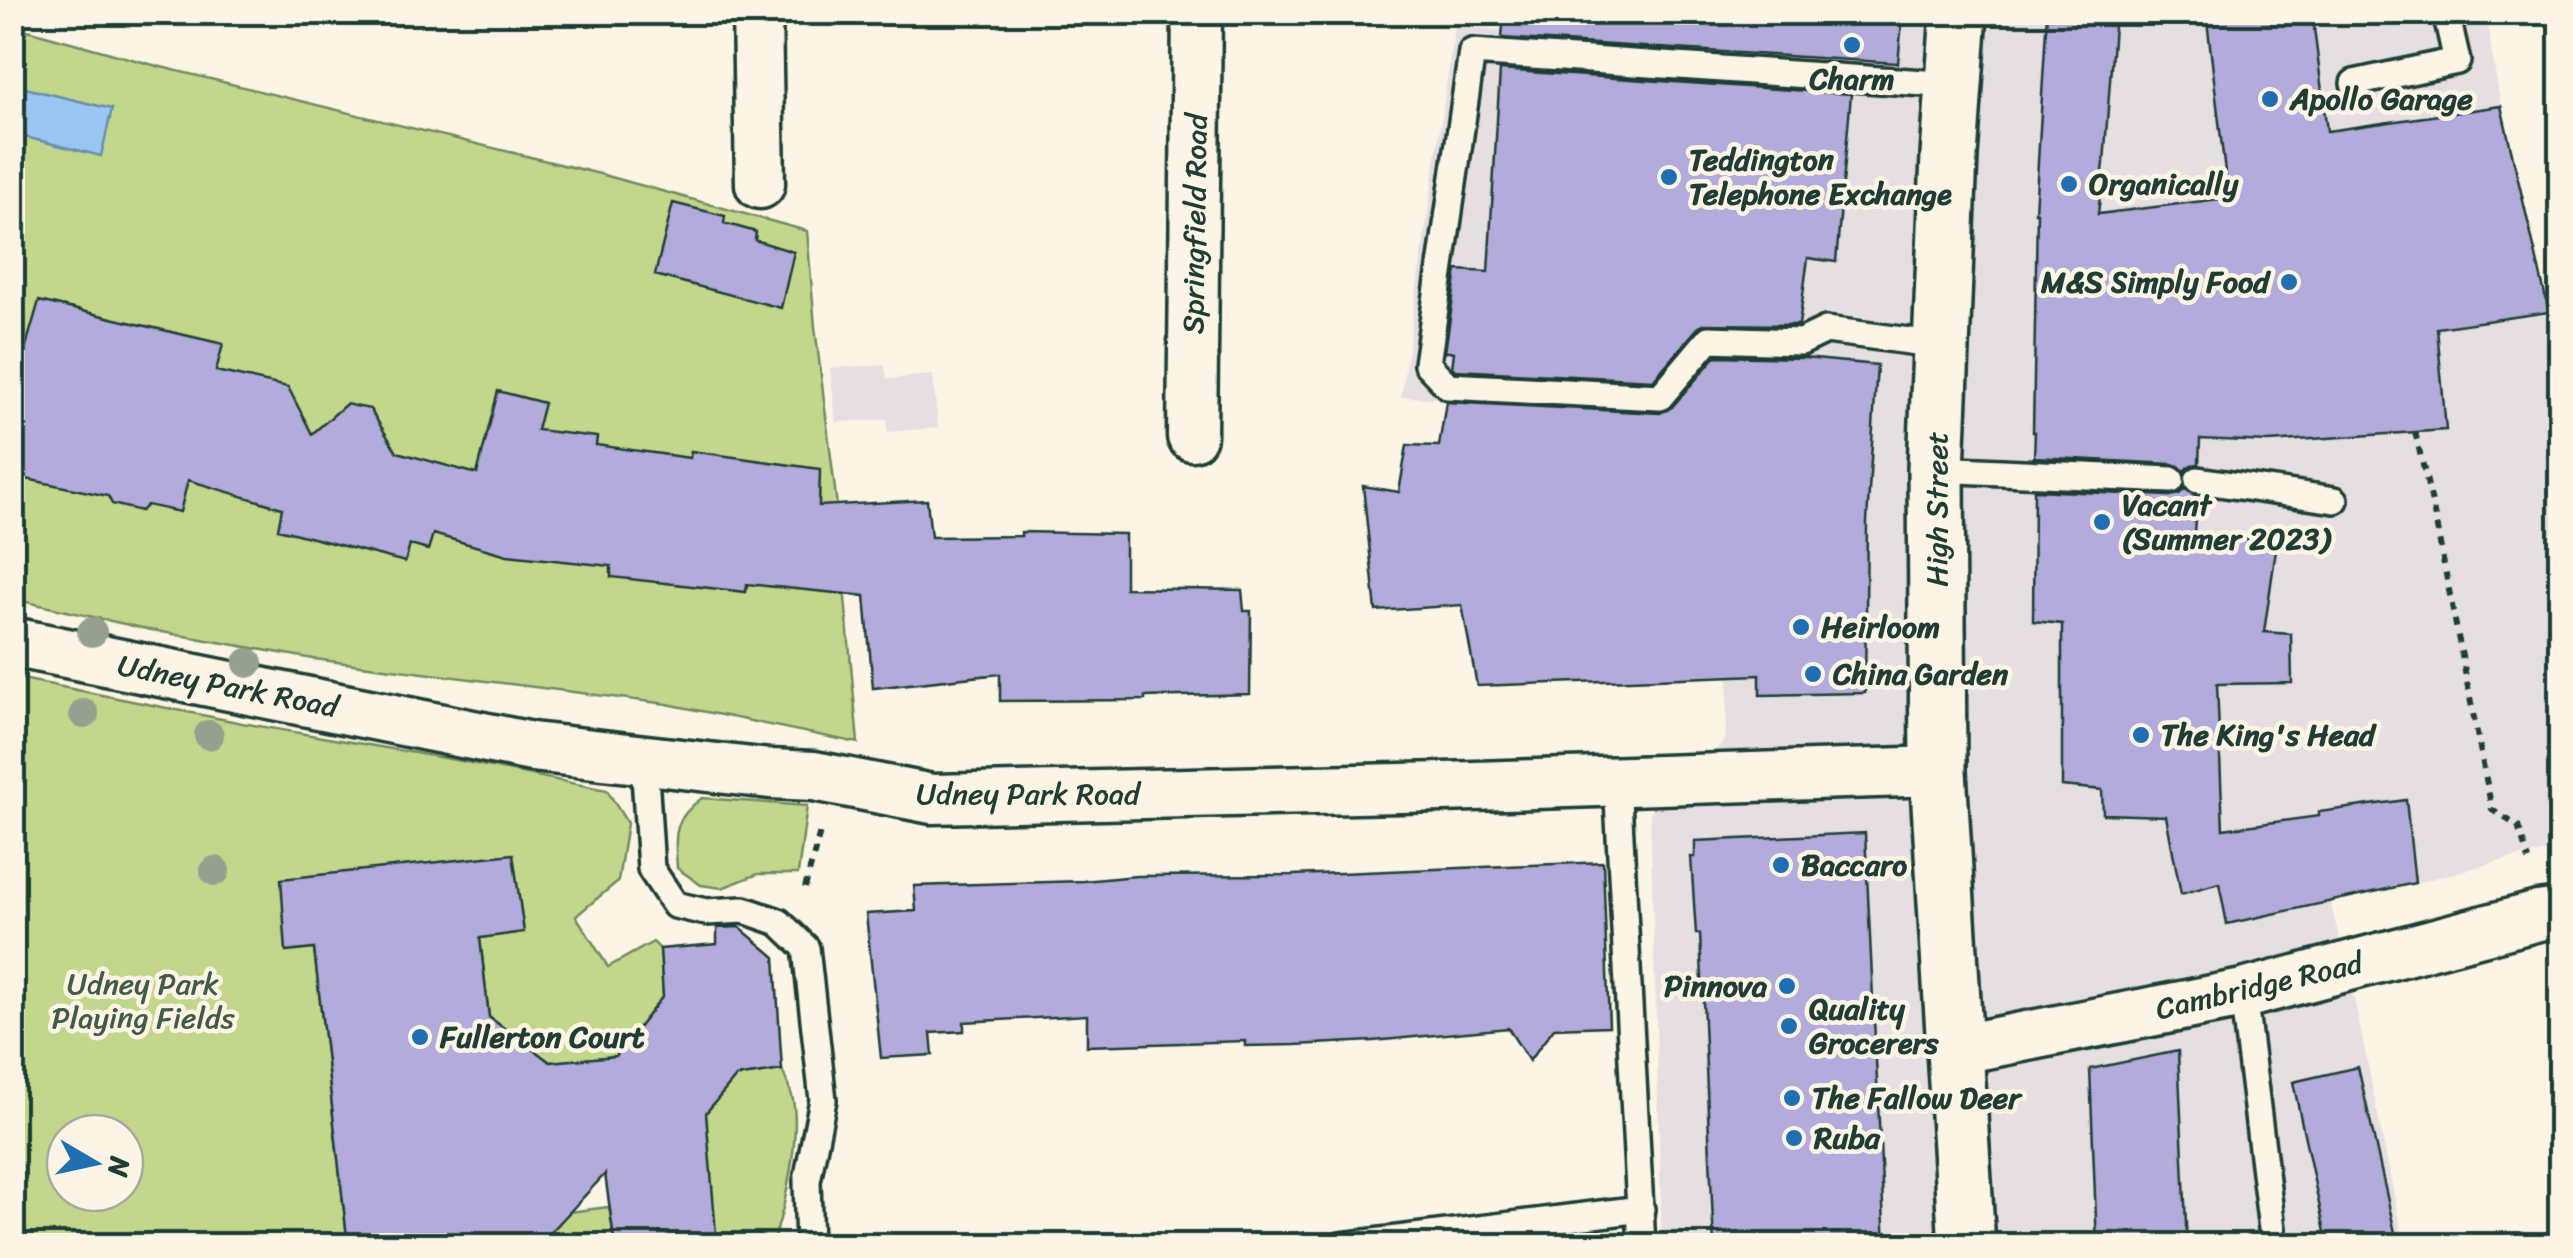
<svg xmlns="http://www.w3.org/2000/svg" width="2573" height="1258" viewBox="0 0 2573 1258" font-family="Sriracha,sans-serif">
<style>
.built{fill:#e6dfe2}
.green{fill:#c3d78c;stroke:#718a60;stroke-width:2.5;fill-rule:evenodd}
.water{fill:#99c6f3;stroke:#688fa7;stroke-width:2.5}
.building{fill:#b2abdc;stroke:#1f3d34;stroke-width:2.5}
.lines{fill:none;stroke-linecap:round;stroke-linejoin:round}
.lane-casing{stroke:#1f3d34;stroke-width:32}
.street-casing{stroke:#1f3d34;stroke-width:55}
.primary-casing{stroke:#1f3d34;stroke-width:62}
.path{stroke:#1f3d34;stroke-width:6;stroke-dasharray:8 8;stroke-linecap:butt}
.lane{stroke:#fcf5e5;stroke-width:25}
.street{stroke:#fcf5e5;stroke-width:48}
.primary{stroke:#fcf5e5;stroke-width:55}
.tree{fill:#95a18e}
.poi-dot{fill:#1f6fb2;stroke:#fcf5e5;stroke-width:4}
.labels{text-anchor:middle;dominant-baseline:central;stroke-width:9;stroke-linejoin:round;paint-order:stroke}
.poi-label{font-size:30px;font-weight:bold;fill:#1f3d34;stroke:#fcf5e5;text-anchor:start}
.street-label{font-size:30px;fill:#1f3d34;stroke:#fcf5e5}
.park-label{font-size:30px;fill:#405c46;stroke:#fcf5e5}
</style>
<rect width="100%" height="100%" fill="#fcf5e5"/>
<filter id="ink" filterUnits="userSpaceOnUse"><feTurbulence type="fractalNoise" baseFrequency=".01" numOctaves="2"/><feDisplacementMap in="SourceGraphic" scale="20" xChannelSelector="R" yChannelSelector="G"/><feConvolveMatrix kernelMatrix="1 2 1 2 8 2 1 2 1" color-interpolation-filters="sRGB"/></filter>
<g filter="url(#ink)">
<path class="built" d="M1688,12L2485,13L2501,106L2560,363V850L2509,859L2415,883L2330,900L2357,1011L2404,1245H1662L1650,812L1725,741L1743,407L1401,397L1455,26L1685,44Z
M885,365L887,379L933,375L938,428L887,432V420L836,422L830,368Z"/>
<path class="green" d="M13,26L157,66L600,174L807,231L815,327L836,498L858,743L667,704L314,659L151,630L13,599Z
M12,677L242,723L461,761L607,790L627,823L618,881L576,916L608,967L653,942L660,949L663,996L616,1056L550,1062L489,1017L480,938L523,932L512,854L282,879L314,949L348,1245H13ZM65,1133H125V1193H65Z
M702,798L807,806L798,874H758L722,888L701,885L677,868C675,834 672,820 702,798Z
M782,1070C786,1080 791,1090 793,1100C800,1137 786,1203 774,1239L756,1245H717L691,1130L736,1077Z
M609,1207L615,1245L538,1246L569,1212Z"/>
<path class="water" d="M21,87L112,109L101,156L13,134V116Z"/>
<path class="building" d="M1504,12H1903L1898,63L1502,38Z
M2047,12H2115L2104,163L2098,214L2228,198L2206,12H2312L2327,131L2501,106L2549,312L2437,328L2446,430L2269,442L2200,439L2199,464L2191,465L2184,471L2179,466L2172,464L2034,457L2035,432H2033L2037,212H2035Z
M1500,70L1851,94L1836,262L1808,258L1799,325L1703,324L1697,329L1653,380L1455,370L1452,367L1454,352H1445L1457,270L1488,272Z
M673,203L725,216L724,223L756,232L755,240L794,252L781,308L655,275Z
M39,301L223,344L216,371L288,387L312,434L346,404L370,409L397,452L477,474L498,391L544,403L537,430L597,437L596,445L690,458L691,451L820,469L819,506L927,500L931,537L1021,536V532L1125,534V588L1242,590L1244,611H1251L1250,694L1145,697V700L1000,701V674L873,688L865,596L747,584L746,592L611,577V566L507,555L433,534L428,550L410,545L405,562L278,529L282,508L188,480L180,512L147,505L141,511L112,504L108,496L12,476V343L26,346Z
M1716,356L1804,358L1877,365L1867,522L1865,693L1760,695V675L1477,686L1462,605L1376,611L1363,486L1399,492L1407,445L1439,446L1446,402L1660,413L1672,407Z
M2185,489L2197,496L2194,532L2277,543L2264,632L2291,634L2292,683L2217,684L2223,829L2319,816V812L2406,800L2415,883L2227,924L2219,883L2181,894L2166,816L2103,814L2102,790L2062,786V624L2033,621L2034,490L2170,496L2179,494Z
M1865,833L1885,1246H1714L1700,934H1696L1691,857H1695V841Z
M513,854L524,932L480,938L489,1017L550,1062L616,1056L663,996L660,949L717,944V928L739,927L775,957L782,1070L736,1077L706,1113L717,1246H615L605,1174L538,1246H348L314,949L286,952L281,879Z
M1603,862L1609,1026L1554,1028L1529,1061L1508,1028L1373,1041L1295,1045L1245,1046V1041L1087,1046V1015L964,1022V1031L931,1033L933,1055L881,1058L866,914L916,911L914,886L1083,881L1136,876L1293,875Z
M2178,1051L2187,1246H2097L2090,1069Z
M2358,1067L2398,1246H2328L2293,1082Z"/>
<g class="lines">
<defs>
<path id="lane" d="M2354,83L2457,61L2446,12
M1940,345L1826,330L1801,342L1709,339L1660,397L1448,386L1427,364L1472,52L1954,85
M1936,469L2171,480
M2198,480L2335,500
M644,760L651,869L675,905L706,912L744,910L779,922L806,948L823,1100L807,1181L809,1246
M1617,781L1642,1246
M2243,994L2272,1229
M1341,1246L1641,1209"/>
<path id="street" d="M757,12L760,184
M1192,436L1197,12
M12,642L532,747L770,774L814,776L932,799L1443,787L1938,771
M1955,1050L2243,994L2538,916L2560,913"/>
<path id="primary" d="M1959,12L1949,156L1936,469L1938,771L1967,1246"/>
</defs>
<use href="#lane" class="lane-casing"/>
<use href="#street" class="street-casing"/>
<use href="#primary" class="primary-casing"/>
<path class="path" d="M22,12V20
M2415,432L2432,503L2492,810L2518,826L2529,861
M805,888L820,832"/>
<use href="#lane" class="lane"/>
<use href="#street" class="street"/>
<use href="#primary" class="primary"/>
</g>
<g class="tree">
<circle cx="92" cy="632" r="15"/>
<circle cx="248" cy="663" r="15"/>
<circle cx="84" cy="714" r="15"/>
<circle cx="209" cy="735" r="15"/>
<circle cx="215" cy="871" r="15"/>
</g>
</g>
<g class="poi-dot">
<circle cx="1852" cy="45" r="10"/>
<circle cx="2270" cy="99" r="10"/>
<circle cx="1669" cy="177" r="10"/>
<circle cx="2069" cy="184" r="10"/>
<circle cx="2289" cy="282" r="10"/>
<circle cx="2102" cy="522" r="10"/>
<circle cx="1801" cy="627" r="10"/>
<circle cx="1813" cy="674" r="10"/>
<circle cx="2141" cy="735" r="10"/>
<circle cx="1781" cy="865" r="10"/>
<circle cx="1787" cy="986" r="10"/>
<circle cx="1789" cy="1026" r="10"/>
<circle cx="420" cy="1037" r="10"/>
<circle cx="1792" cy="1098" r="10"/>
<circle cx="1794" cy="1138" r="10"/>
</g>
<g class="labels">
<g class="poi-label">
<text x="1852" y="79" text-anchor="middle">Charm</text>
<text x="2290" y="99">Apollo Garage</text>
<text x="1689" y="160">Teddington<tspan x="1689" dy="34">Telephone Exchange</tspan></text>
<text x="2089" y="184">Organically</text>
<text x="2269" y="282" text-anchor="end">M&amp;S Simply Food</text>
<text x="2122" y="505">Vacant<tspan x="2122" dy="34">(Summer 2023)</tspan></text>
<text x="1821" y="627">Heirloom</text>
<text x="1833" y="674">China Garden</text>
<text x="2161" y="735">The King's Head</text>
<text x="1801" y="865">Baccaro</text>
<text x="1767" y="986" text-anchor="end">Pinnova</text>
<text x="1809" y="1009">Quality<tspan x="1809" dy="34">Grocerers</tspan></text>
<text x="440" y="1037">Fullerton Court</text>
<text x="1812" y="1098">The Fallow Deer</text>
<text x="1814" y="1138">Ruba</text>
</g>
<g class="street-label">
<text transform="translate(1195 224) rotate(-89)">Springfield Road</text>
<text transform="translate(1937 509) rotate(-90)">High Street</text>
<text transform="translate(228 686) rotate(11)">Udney Park Road</text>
<text x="1028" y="794">Udney Park Road</text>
<text transform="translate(2259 986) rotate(-13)">Cambridge Road</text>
</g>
<g class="park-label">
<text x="143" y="984">Udney Park<tspan x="143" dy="34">Playing Fields</tspan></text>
</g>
</g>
<rect width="2573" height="1258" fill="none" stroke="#fcf5e5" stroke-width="50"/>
<rect x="25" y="25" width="2523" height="1208" fill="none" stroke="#1f3d34" stroke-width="4" filter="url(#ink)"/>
<g transform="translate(95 1163) rotate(99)"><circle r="48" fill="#fcf5e5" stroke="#a4ab9e" stroke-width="2.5"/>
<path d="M0-8L18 38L0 25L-18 38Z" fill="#1f6fb2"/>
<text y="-15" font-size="28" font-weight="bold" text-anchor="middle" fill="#1f3d34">N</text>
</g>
</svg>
